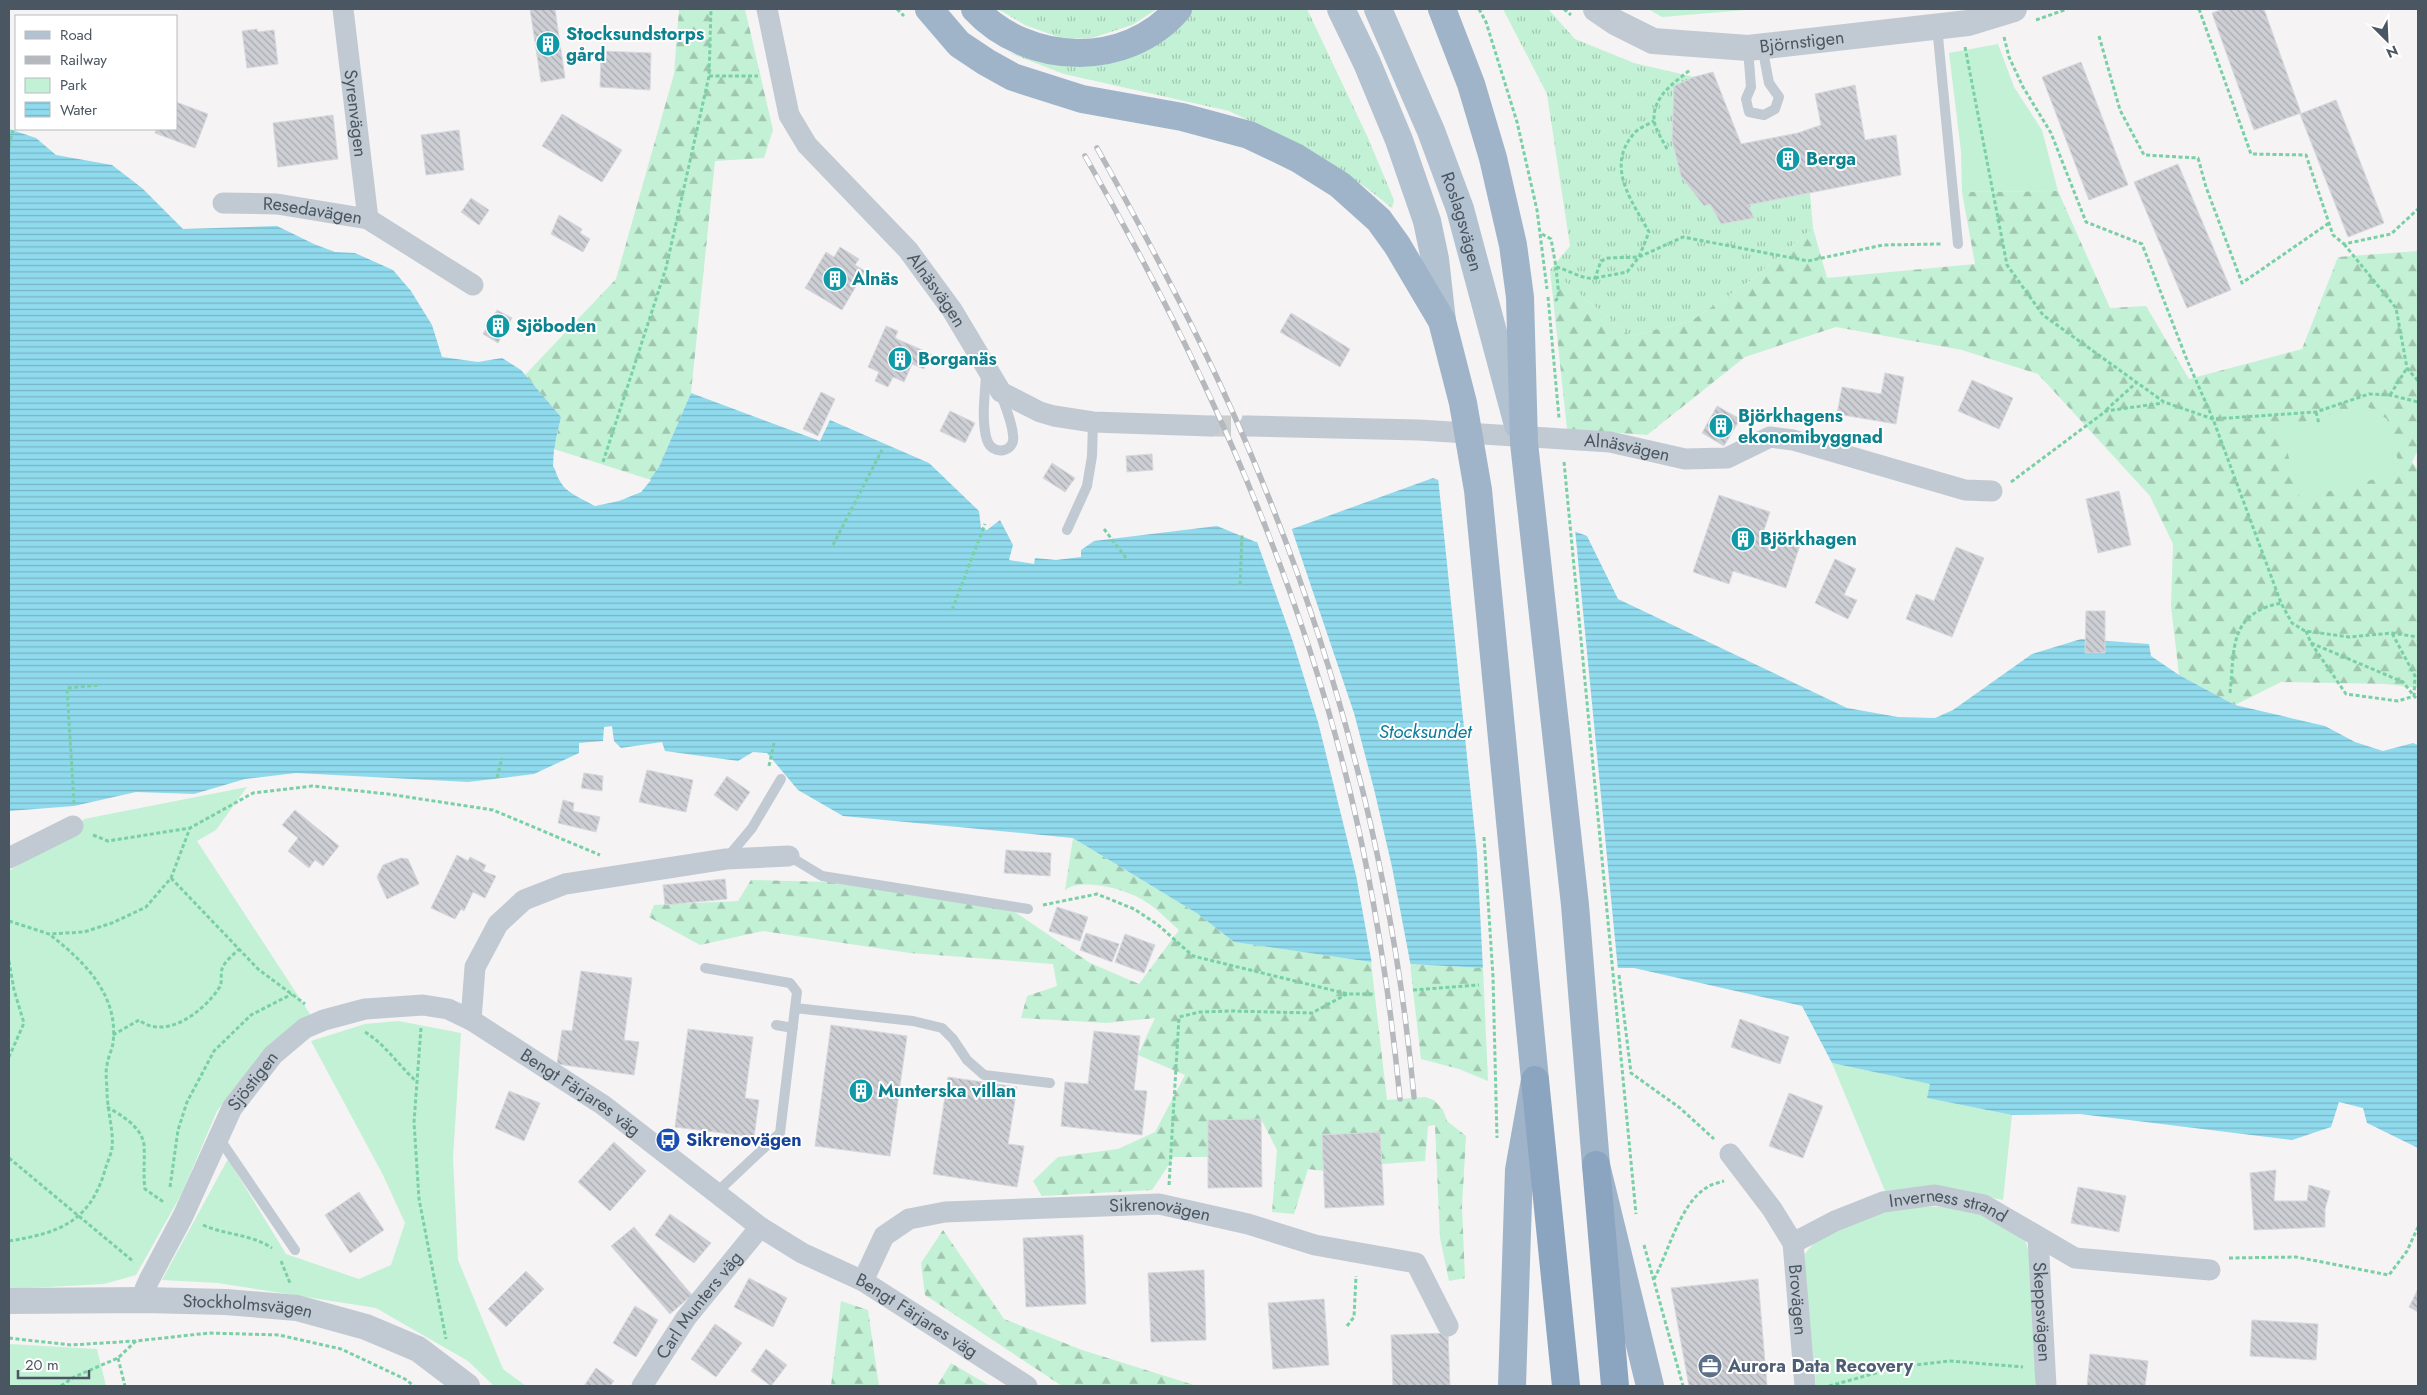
<svg xmlns="http://www.w3.org/2000/svg" width="2427" height="1395" viewBox="0 0 2427 1395" font-family="Jost,sans-serif">
<style>
.grass{fill:url(#grass-tufts)}
.forest{fill:url(#forest-firs)}
.park{fill:#c3f1d5}
.water{fill:url(#water-rules)}
.pier{fill:#f5f3f3}
.building{fill:url(#building-back-hatch);stroke:#d7d9de}
.lines{fill:none;stroke-linecap:round;stroke-linejoin:round}
.minor-tunnel{stroke:#caccce;stroke-width:21;stroke-dasharray:21 11;stroke-linecap:butt}
.path{stroke:#7ad0a6;stroke-width:3;stroke-dasharray:4 2.5;stroke-linecap:butt}
.service{stroke:#c1cad2;stroke-width:10}
.minor{stroke:#c1cad2;stroke-width:21}
.tertiary{stroke:#c1cad2;stroke-width:26}
.primary{stroke:#b3c2d1;stroke-width:28}
.trunk{stroke:#9fb4c9;stroke-width:28}
.motorway{stroke:#8ba5c1;stroke-width:28}
.rail-casing{stroke:#b5b8bd;stroke-width:5.5}
.rail{stroke:#fff;stroke-width:4;stroke-dasharray:11;stroke-linecap:butt}
.labels{text-anchor:middle;dominant-baseline:central;stroke-width:4;stroke-linejoin:round;paint-order:stroke}
.culture-label{font-size:18px;font-weight:bold;fill:#0d838f;stroke:#fff;text-anchor:start}
.street-label{font-size:18px;fill:#4a5661;stroke:#fff}
.transit-label{font-size:18px;font-weight:bold;fill:#164399;stroke:#fff;text-anchor:start}
.service-label{font-size:18px;font-weight:bold;fill:#4e5e75;stroke:#fff;text-anchor:start}
.water-label{font-size:19px;font-style:italic;fill:#0c7c9b;stroke:#fff}
</style>
<defs>
<pattern id="grass-tufts" width="24" height="20" patternUnits="userSpaceOnUse" patternTransform="scale(1.25)"><rect width="24" height="20" fill="#c3f1d5"/><path d="M3 7l-1-3M5 7V3M7 7l1-3M15 17l-1-3M17 17v-4M19 17l1-3" fill="none" stroke="#a0c6b0"/></pattern>
<pattern id="forest-firs" width="22" height="20" patternUnits="userSpaceOnUse" patternTransform="scale(1.25)"><rect width="22" height="20" fill="#c3f1d5"/><path d="M5 1l3.5 6h-7zM16 11l3.5 6h-7z" fill="#a0c6b0"/></pattern>
<pattern id="water-rules" width="6" height="5" patternUnits="userSpaceOnUse" patternTransform="scale(1.25)"><rect width="6" height="5" fill="#90daee"/><path d="M0 2.5h6" fill="none" stroke="#78b4c4"/></pattern>
<pattern id="building-back-hatch" width="6" height="6" patternUnits="userSpaceOnUse" patternTransform="scale(1.25)"><rect width="6" height="6" fill="#cdcfd5"/><path d="M-1 5l2 2M0 0l6 6M5-1l2 2" fill="none" stroke="#a8abb0"/></pattern>
</defs>
<rect width="100%" height="100%" fill="#f5f3f3"/>
<path class="grass" d="M998,9H1157L1132,25L1092,38L1064,39L1025,25Z
M1193,9H1307L1368,138L1394,200L1392,208L1364,186L1300,145L1229,111L1064,74L1007,52L1058,65L1092,66L1135,54Z
M1503,9H1548L1575,39L1634,63L1694,77L1674,86L1704,206L1710,204L1721,224L1753,217L1748,205L1810,193L1813,228L1750,281L1691,321L1631,336L1550,270L1570,246L1547,94Z
M1648,9H1758L1662,17Z"/>
<path class="forest" d="M679,9H745L773,130L764,158L715,161L691,393L659,467L651,480L554,449L561,417L525,375L616,279L674,74Z
M2058,191L2110,308L2146,306L2189,379L2302,349L2338,257L2418,251V450L2412,462L2418,470V688L2386,684L2281,682L2235,705L2179,675L2171,606L2173,544L2150,496L2038,374L1962,350L1836,327L1745,357L1647,435L1567,429L1550,270L1631,336L1691,321L1750,281L1813,228L1827,278L1975,264L1962,192Z
M1073,838L1198,914L1234,942L1371,962L1387,1100L1425,1097L1434,1100L1443,1110L1447,1121L1466,1136L1462,1206L1465,1278L1449,1281L1440,1238L1435,1125L1428,1126L1425,1161L1382,1164L1380,1132L1322,1135L1324,1171L1308,1169L1294,1214L1272,1212L1277,1150L1261,1119L1208,1120V1157H1174L1152,1190L1042,1196L1033,1181L1058,1157L1118,1149L1155,1132L1185,1075L1138,1055L1155,1018L1106,1023L1021,1018L1027,996L1057,986L1053,964L910,953L763,931L700,945L649,917L654,905L738,901L751,880L829,882L1012,910L1090,963L1139,984L1179,930C1168,921 1158,909 1146,902C1129,890 1083,877 1065,890Z
M1410,964L1483,968L1488,1081L1459,1069L1421,1059Z
M943,1230L1004,1319L1082,1350L1197,1386H1062L925,1295L921,1263Z
M841,1301L868,1310L879,1386H831Z
M951,1363L990,1386H937Z"/>
<path class="park" d="M1998,44L2014,87L2042,130L2058,191L1962,192L1961,151L1949,53Z
M2365,405L2387,419L2401,472L2300,499L2281,428Z
M247,787L216,830L197,841L310,1014L271,1043L217,1111L182,1193L136,1275L104,1284L9,1289V871L74,830L84,819Z
M398,1021L461,1033L453,1158L458,1260L503,1369L526,1386H494L468,1361L376,1308L218,1283L162,1280L228,1159L286,1254L359,1279L391,1265L405,1223L383,1175L311,1041L365,1024Z
M1832,1063L1931,1084L1927,1098L2012,1115L2003,1200L1947,1188L1885,1191Z
M1900,1206C1931,1207 1969,1205 1998,1218C2004,1221 2015,1228 2020,1233C2041,1256 2037,1354 2035,1386H1816L1803,1256L1818,1238Z
M9,1344L97,1349L106,1386H9Z"/>
<path class="water" d="M9,129L36,138L56,155L112,165L142,188L183,229L277,226L314,244L335,252L355,253L393,270L411,291L432,325L442,357L478,362L502,358L521,370L561,417C556,441 546,467 565,488C572,495 586,501 595,506L641,492L659,467L691,393L820,441L830,420L929,463L979,511L981,528L987,530L1000,520L1013,545L1009,560L1034,564L1035,558L1056,560L1081,557V550L1094,541L1217,526L1256,542L1433,478L1587,536L1618,599L1847,708L1898,717L1935,718L1953,710L2032,654L2081,639L2149,644L2151,656L2179,675L2235,705L2325,726L2355,742L2383,751L2413,743L2418,745V1148L2367,1123L2363,1108L2339,1102L2331,1127L2292,1140L2080,1114L2012,1115L1927,1098L1930,1084L1832,1063L1802,1006L1634,968H1483L1410,964L1371,962L1234,942L1198,914L1073,838L843,816L798,790L767,753L753,752L738,761L665,751L662,742L621,748L614,741L612,726L604,727L603,741L579,743V753L534,774L468,782L296,773L245,779L194,794L136,792L74,806L9,811Z"/>
<path class="pier" d="M554,449L556,450V466L567,486L596,504L618,498L640,490L648,479L651,480L641,492L619,501L595,506L565,488L553,466Z
M1438,477L1575,529L1618,970H1483L1477,853Z
M1291,527L1354,713L1374,789L1392,867L1411,967L1372,964L1356,875L1318,722L1292,639L1256,539Z"/>
<path class="building" d="M530,9H555L565,78L541,82Z
M2223,9H2264L2301,113L2254,130L2212,13Z
M257,29L258,32L274,30L278,64L247,68L242,31Z
M601,51L651,53L650,90L600,87Z
M2081,62L2128,185L2089,200L2042,77Z
M1713,72L1741,144L1798,133L1821,125L1815,94L1855,85L1865,140L1896,135L1901,175L1748,205L1754,218L1721,224L1710,204L1704,206L1681,176L1672,140L1674,86L1694,77Z
M2336,100L2384,223L2348,237L2300,114Z
M176,102L208,114L195,148L155,133L156,129H176Z
M562,114L622,150L602,182L542,146Z
M333,115L338,159L278,167L273,123Z
M459,130L464,170L426,175L421,135Z
M2178,164L2231,290L2187,308L2134,182Z
M471,198L489,210L479,225L461,212Z
M559,215L582,229L580,233L590,239L583,252L551,234Z
M840,247L859,259L855,265L865,271L842,310L805,288L826,252L834,257Z
M497,310L512,318L498,343L483,334Z
M1291,313L1350,349L1340,367L1280,332Z
M886,326L898,331L895,338L931,354L924,369L912,364L904,382L893,377L888,387L875,381L879,372L868,367Z
M1885,373L1904,377L1896,424L1837,414L1842,387L1881,394Z
M1972,380L2013,398L1999,429L1958,411Z
M821,392L835,399L818,436L803,429Z
M1717,406L1740,419L1724,446L1702,433Z
M950,411L975,423L965,443L940,431Z
M1152,454L1153,470L1127,472L1126,456Z
M1052,463L1075,478L1065,492L1043,478Z
M2119,491L2131,545L2098,553L2086,499Z
M1719,495L1770,512L1763,533L1800,545L1786,588L1733,571L1729,584L1693,572Z
M1956,547L1984,558L1952,637L1906,619L1916,594L1934,601Z
M1835,559L1856,569L1844,595L1857,600L1848,619L1815,603Z
M2086,611H2105V653H2085Z
M647,770L693,780L686,812L639,802Z
M584,773L603,776L602,791L581,788Z
M727,776L750,792L737,811L714,795Z
M563,800L574,803L573,811L600,817L596,832L558,823Z
M295,810L339,846L323,866L315,860L309,868L288,851L298,838L282,825Z
M1006,850L1051,853L1050,876L1004,873Z
M457,855L468,861L470,857L486,865L483,871L496,876L485,898L473,892L464,911L461,909L455,919L431,908Z
M401,858L408,859L419,884L387,899L377,877L383,865Z
M725,879L727,899L665,905L663,885Z
M1057,907L1088,917L1080,941L1049,931Z
M1086,933L1119,944L1112,962L1080,950Z
M1125,934L1155,945L1144,973L1115,962Z
M581,971L632,978L624,1040L639,1042L634,1075L557,1064L562,1030L572,1031Z
M1740,1019L1789,1037L1780,1064L1731,1047Z
M831,1025L907,1036L890,1156L815,1146Z
M688,1029L753,1037L745,1098L759,1100L754,1137L675,1127Z
M1094,1031L1140,1036L1134,1090L1147,1091L1142,1135L1061,1126L1065,1082L1088,1084Z
M948,1077L1017,1087L1008,1144L1024,1146L1017,1187L933,1174Z
M509,1091L540,1103L524,1141L495,1128Z
M1789,1093L1823,1106L1803,1158L1769,1146Z
M1261,1119L1262,1187L1208,1188V1120Z
M1380,1132L1384,1205L1325,1208L1322,1135Z
M614,1142L646,1171L610,1211L578,1182Z
M2276,1170L2274,1201H2307L2309,1185L2330,1191L2325,1209V1227L2254,1230L2250,1173Z
M2078,1187L2126,1196L2119,1232L2071,1223Z
M359,1192L384,1230L350,1253L325,1215Z
M670,1214L711,1243L694,1263L655,1235Z
M634,1227L692,1295L670,1314L611,1246Z
M1083,1235L1086,1304L1026,1307L1023,1238Z
M1204,1270L1206,1340L1151,1342L1148,1273Z
M526,1271L544,1289L506,1327L488,1309Z
M749,1278L787,1298L773,1327L734,1307Z
M1758,1279L1767,1386H1689L1671,1288Z
M2418,1289V1312L2409,1307Z
M1324,1299L1329,1365L1273,1369L1268,1303Z
M635,1306L658,1320L636,1357L613,1343Z
M2252,1320L2318,1324L2316,1360L2250,1356Z
M715,1324L742,1343L716,1377L691,1359Z
M1448,1333L1450,1386H1393L1391,1335Z
M766,1349L787,1365L771,1386L751,1371Z
M2090,1354L2148,1361L2145,1386H2087Z
M596,1368L614,1381L610,1386H584Z"/>
<g class="lines">
<path class="minor-tunnel" d="M1210,426H1249"/>
<path class="path" d="M897,9L904,16
M1479,9L1486,22L1517,122L1537,210L1547,289
M1564,9L1571,15
M2199,9L2251,154L2306,155L2333,235L2344,244L2391,234L2418,209
M2036,20L2067,9
M2099,36L2120,110L2144,155L2198,158L2206,187L2242,283L2329,223
M2004,37L2009,57L2023,87L2051,133L2086,222L2142,244L2187,360L2213,419L2281,603L2292,623L2305,631L2349,637L2392,633L2418,637
M1965,47L2007,265L2043,315L2164,402L2213,419L2316,412L2369,394L2390,395L2418,402
M709,76H758
M9,146L13,130
M1667,149C1663,141 1655,129 1654,120C1653,96 1674,83 1690,70
M1542,234L1551,239L1556,267C1569,270 1582,280 1595,278L1601,261L1608,258L1639,257L1649,232C1633,203 1606,168 1632,136C1636,129 1647,125 1654,121
M2344,244L2396,308L2407,368L2418,381
M1595,278L1627,272L1639,257L1683,237L1808,261L1883,245L1941,244
M1548,297L1559,418
M1555,301L1559,297L1556,267
M2390,395L2407,368
M2106,410L2137,382
M2316,412L2319,424
M603,462L666,268L709,76L711,9
M1564,462L1636,1214
M2011,482L2106,411L2163,403
M1104,529L1126,558
M833,545L882,450
M1240,585L1242,535
M952,610L985,524
M2306,631L2311,643L2403,682L2414,696L2415,676L2392,633
M2311,643L2346,694L2398,701L2414,696L2418,700
M2230,693C2235,648 2228,614 2281,603
M769,766L774,743
M497,778L502,758
M74,804L67,688L100,685
M93,835L108,841L190,828L253,793L312,786L388,794L493,810L600,855
M1484,837L1493,977L1497,1138
M171,878L258,969L305,1004
M1043,905L1097,894L1134,909L1157,924L1193,956L1348,994H1375
M9,921L49,934L84,932L112,923L146,907L171,878L190,828
M9,961L14,990L24,1023L9,1057
M1619,975L1631,1073L1680,1108L1714,1139
M1413,990L1479,985
M421,1028L414,1122L419,1199L446,1339
M365,1032C386,1045 398,1065 416,1081
M113,1035L139,1020C166,1041 204,1011 219,988C223,983 220,976 222,969C224,962 234,954 239,949
M107,1107C121,1115 142,1127 144,1145C145,1160 143,1174 145,1189L165,1203
M9,1158L134,1262
M1169,1185L1179,1017L1200,1012L1231,1011L1312,1013L1347,994
M170,1187L178,1130L187,1102L214,1051L251,1015L292,994
M203,1225C225,1235 251,1234 272,1248
M9,1241C59,1233 90,1222 105,1170C107,1163 111,1155 112,1148C114,1132 107,1109 107,1091C107,1083 105,1073 107,1065C108,1057 112,1050 113,1043C119,995 84,961 49,934
M1644,1245L1683,1386
M2229,1258L2296,1257L2389,1275L2407,1251L2418,1227
M281,1261L290,1283
M1654,1279C1668,1253 1680,1204 1706,1188C1711,1184 1718,1183 1724,1181
M1347,1326L1354,1317L1356,1276
M9,1338L71,1345L135,1341
M118,1358L125,1386
M61,1386L74,1377L118,1358L136,1341L209,1333L279,1335L341,1349L405,1379L414,1386
M1829,1386L1898,1367L1950,1361L2023,1367"/>
<path class="service" d="M1937,26L1958,244
M1748,49L1751,87L1746,99L1749,112L1764,115L1775,109L1779,97L1769,83L1762,46
M986,375C985,394 981,421 987,440C992,456 1016,453 1013,435C1012,421 1005,407 1001,394
M1067,530L1087,486L1092,456L1093,422
M789,856L822,876L1028,909
M727,858L752,828L781,779
M705,968L790,983L797,992L795,1008
M776,1025L793,1028
M219,1138L295,1250
M716,1193L780,1133L795,1008L913,1021L942,1028L953,1039L967,1060L984,1075L1050,1083"/>
<g class="minor">
<path id="s1" d="M343,9L368,219"/>
<path id="s2" d="M767,9L789,115L807,145L908,250L952,310L1001,392L1040,412L1054,416L1093,422L1210,426"/>
<path id="s3" d="M223,203L277,204L368,219L473,285"/>
<path id="s4" d="M1249,426L1419,430L1610,442L1685,459L1727,458L1770,437L1793,440L1965,490L1992,491"/>
<path d="M9,858L73,826"/>
<path d="M471,1020L475,967L498,924L524,900L565,884L726,859L789,856"/>
<path id="s5" d="M1730,1154L1772,1209L1793,1243L1805,1386"/>
<path id="s6" d="M2038,1237L2046,1386"/>
<path id="s7" d="M1793,1243L1835,1221L1883,1202L1935,1195L1984,1205L2075,1258L2210,1270"/>
<path id="s8" d="M863,1281L884,1236L909,1219L945,1212L1159,1204L1248,1224L1315,1245L1416,1263L1448,1326"/>
<path id="s9" d="M145,1300V1289L149,1280L183,1216L232,1108L273,1055L305,1028L324,1020L365,1009L423,1005L448,1009L471,1020L603,1105L760,1227L802,1253L863,1281L1027,1386"/>
<path id="s10" d="M642,1386L686,1318L760,1227"/>
</g>
<g class="tertiary">
<path id="s11" d="M1596,9L1615,22L1653,41L1748,48L1968,23L2014,9"/>
<path id="s12" d="M9,1301L145,1300L226,1302L297,1308L366,1327L418,1349L467,1386"/>
</g>
<g class="primary">
<path d="M1341,9L1367,63L1399,140L1427,221L1435,259L1442,321"/>
<path id="s13" d="M1378,9L1431,131L1460,209L1518,425"/>
</g>
<path class="trunk" d="M929,9L959,44L986,62L1013,77L1082,99L1182,117L1249,135L1297,158L1340,185L1379,220L1397,245L1442,321L1463,403L1478,490L1535,1080L1519,1170L1512,1386
M975,9C1027,65 1126,70 1178,9
M1442,9L1471,84L1493,158L1513,245L1520,297L1524,443L1575,905L1596,1165L1650,1386"/>
<path class="motorway" d="M1535,1080L1566,1386
M1596,1165L1615,1386"/>
<defs>
<path id="rail" d="M1097,148C1140,225 1182,303 1219,382C1324,609 1391,849 1414,1097
M1085,156C1200,356 1297,570 1351,796C1375,896 1390,997 1400,1099"/>
</defs>
<use href="#rail" class="rail-casing"/>
<use href="#rail" class="rail"/>
</g>
<defs>
<symbol id="building-disc" viewBox="-11 -11 22 22"><circle r="9.5" fill="#0f9aa8" stroke="#fff"/><path d="M-4-6H4V6H1V3H-1V6H-4ZM-2.5-4.3h1.7v1.8h-1.7ZM.8-4.3h1.7v1.8H.8ZM-2.5-1h1.7V.8h-1.7ZM.8-1h1.7V.8H.8Z" fill="#fff"/></symbol>
<symbol id="bus-disc" viewBox="-11 -11 22 22"><circle r="9.5" fill="#1a4fb4" stroke="#fff"/><path d="M-5-6H5V4H4V6H2V4H-2V6H-4V4H-5ZM-3.5-4V0h7V-4ZM-3.5 1.2v1.5H-2V1.2ZM2 1.2v1.5H3.5V1.2Z" fill="#fff"/></symbol>
<symbol id="office-disc" viewBox="-11 -11 22 22"><circle r="9.5" fill="#5c6f8a" stroke="#fff"/><path d="M-6-3h4V-5.5h4V-3h4V5H-6ZM-1-4.5V-3h2v-1.5ZM-6 0V1H6V0Z" fill="#fff"/></symbol>
</defs>
<g fill-rule="evenodd">
<use href="#building-disc" x="534" y="30" width="28" height="28"/>
<use href="#building-disc" x="1774" y="145" width="28" height="28"/>
<use href="#building-disc" x="821" y="265" width="28" height="28"/>
<use href="#building-disc" x="484" y="312" width="28" height="28"/>
<use href="#building-disc" x="886" y="345" width="28" height="28"/>
<use href="#building-disc" x="1707" y="412" width="28" height="28"/>
<use href="#building-disc" x="1729" y="525" width="28" height="28"/>
<use href="#building-disc" x="847" y="1077" width="28" height="28"/>
<use href="#bus-disc" x="654" y="1126" width="28" height="28"/>
<use href="#office-disc" x="1696" y="1352" width="28" height="28"/>
</g>
<g class="labels">
<g class="culture-label">
<text x="566" y="34">Stocksundstorps<tspan x="566" dy="21">gård</tspan></text>
<text x="1806" y="159">Berga</text>
<text x="852" y="279">Alnäs</text>
<text x="516" y="326">Sjöboden</text>
<text x="918" y="359">Borganäs</text>
<text x="1738" y="416">Björkhagens<tspan x="1738" dy="21">ekonomibyggnad</tspan></text>
<text x="1760" y="539">Björkhagen</text>
<text x="878" y="1091">Munterska villan</text>
</g>
<g class="street-label">
<text stroke="none"><textPath href="#s11" startOffset="215">Björnstigen</textPath></text>
<text stroke="none"><textPath href="#s1" startOffset="105">Syrenvägen</textPath></text>
<text stroke="none"><textPath href="#s3" startOffset="90">Resedavägen</textPath></text>
<text stroke="none"><textPath href="#s13" startOffset="229">Roslagsvägen</textPath></text>
<text stroke="none"><textPath href="#s2" startOffset="338">Alnäsvägen</textPath></text>
<text stroke="none"><textPath href="#s4" startOffset="379">Alnäsvägen</textPath></text>
<text stroke="none"><textPath href="#s9" startOffset="246">Sjöstigen</textPath></text>
<text stroke="none"><textPath href="#s9" startOffset="624">Bengt Färjares väg</textPath></text>
<text stroke="none"><textPath href="#s8" startOffset="332">Sikrenovägen</textPath></text>
<text stroke="none"><textPath href="#s7" startOffset="166">Inverness strand</textPath></text>
<text stroke="none"><textPath href="#s5" startOffset="166">Brovägen</textPath></text>
<text stroke="none"><textPath href="#s10" startOffset="99">Carl Munters väg</textPath></text>
<text stroke="none"><textPath href="#s12" startOffset="239">Stockholmsvägen</textPath></text>
<text stroke="none"><textPath href="#s6" startOffset="75">Skeppsvägen</textPath></text>
<text stroke="none"><textPath href="#s9" startOffset="1029">Bengt Färjares väg</textPath></text>
</g>
<g class="transit-label">
<text x="686" y="1140">Sikrenovägen</text>
</g>
<g class="service-label">
<text x="1728" y="1366">Aurora Data Recovery</text>
</g>
<g class="water-label">
<text x="1425" y="731">Stocksundet</text>
</g>
</g>
<rect width="2427" height="1395" fill="none" stroke="#4a5661" stroke-width="20"/>
<rect x="15" y="15" width="162" height="115" fill="#ffffff" stroke="#b7bbc0"/>
<rect x="25" y="31" width="25" height="8" fill="#b3c2d1" stroke="#b7bbc0"/>
<text x="60" y="40" font-size="15" fill="#4a5661">Road</text>
<rect x="25" y="56" width="25" height="8" fill="#b5b8bd" stroke="#b7bbc0"/>
<text x="60" y="65" font-size="15" fill="#4a5661">Railway</text>
<rect x="25" y="78" width="25" height="15" fill="#c3f1d5" stroke="#b7bbc0"/>
<text x="60" y="90" font-size="15" fill="#4a5661">Park</text>
<rect x="25" y="102" width="25" height="15" fill="url(#water-rules)" stroke="#b7bbc0"/>
<text x="60" y="115" font-size="15" fill="#4a5661">Water</text>
<g transform="translate(2387 40) rotate(156)" stroke="#ffffff" stroke-width="4" paint-order="stroke">
<path d="M0-4L9 19L0 12L-9 19Z" fill="#4a5661"/>
<text y="-8" font-size="14" font-weight="bold" text-anchor="middle" fill="#4a5661">N</text>
</g>
<path d="M18 1370v8h71v-8" fill="none" stroke="#4a5661" stroke-width="2.5"/>
<text x="25" y="1370" font-size="15" fill="#4a5661" stroke="#ffffff" stroke-width="4" paint-order="stroke">20 m</text>
</svg>
